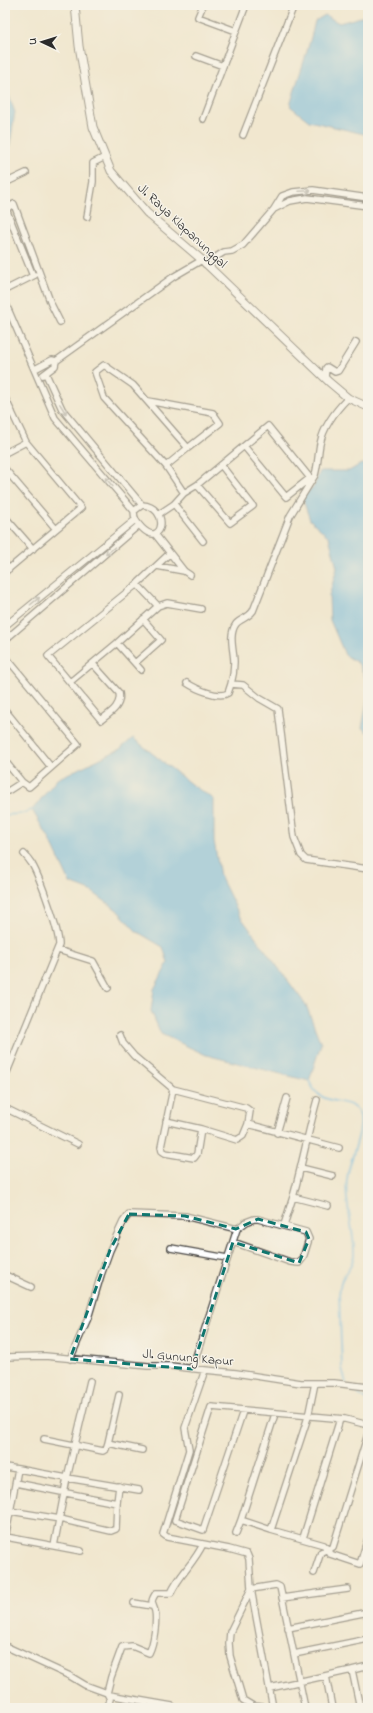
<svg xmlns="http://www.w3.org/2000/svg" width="373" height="1713" viewBox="0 0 373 1713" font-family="'Indie Flower',sans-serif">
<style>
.water{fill:#69b7e3;stroke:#4a7187}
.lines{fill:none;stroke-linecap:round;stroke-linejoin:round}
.stream{stroke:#69b7e3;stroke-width:2}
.minor-casing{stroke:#494744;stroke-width:8}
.tertiary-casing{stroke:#494744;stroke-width:9}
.minor{stroke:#fff;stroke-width:5.5}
.tertiary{stroke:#fff;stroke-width:7}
.oneway{stroke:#a0a0a0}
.marked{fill:none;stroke:#0f766e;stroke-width:3;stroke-dasharray:8 5;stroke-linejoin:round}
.labels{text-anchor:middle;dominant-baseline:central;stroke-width:3;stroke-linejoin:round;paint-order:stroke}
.street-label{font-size:13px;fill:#2b2b2b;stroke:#f7f3e8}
</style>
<rect width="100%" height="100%" fill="#f7f3e8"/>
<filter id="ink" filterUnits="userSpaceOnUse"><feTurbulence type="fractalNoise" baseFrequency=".025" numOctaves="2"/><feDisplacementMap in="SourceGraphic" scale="8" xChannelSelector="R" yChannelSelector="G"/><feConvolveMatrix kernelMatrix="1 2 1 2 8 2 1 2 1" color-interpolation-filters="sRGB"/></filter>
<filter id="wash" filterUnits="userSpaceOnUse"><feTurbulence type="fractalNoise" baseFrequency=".012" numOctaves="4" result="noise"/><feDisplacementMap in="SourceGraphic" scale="16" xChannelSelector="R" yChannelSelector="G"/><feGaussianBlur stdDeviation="0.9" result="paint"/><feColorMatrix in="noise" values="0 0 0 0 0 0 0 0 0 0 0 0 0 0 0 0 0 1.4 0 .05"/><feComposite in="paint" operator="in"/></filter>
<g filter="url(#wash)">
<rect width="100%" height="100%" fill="#f1e7cf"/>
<path class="water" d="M325,15L339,23L368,15V135L309,121L290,106C298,77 309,49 315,21Z
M5,85L15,112L7,163H5Z
M361,464L368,465V683L358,663L345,655L330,620L329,596L337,568L329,537L310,520L302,497L314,486L320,471H349Z
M368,695V733L362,728Z
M133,738L192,785L214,799V841L220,876L240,916L306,1005L321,1044L309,1081L206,1055L161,1034L151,1011L154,989L168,963L163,947L136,931L117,910L91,891L70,883L50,840L32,810L57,779L120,749Z"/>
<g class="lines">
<path class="stream" d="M5,815L20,814L32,810
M309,1081C311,1084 312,1088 315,1091C327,1105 351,1099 358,1111C366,1125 351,1157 348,1173C342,1200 355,1227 354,1255C353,1266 345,1272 341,1282C340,1286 340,1290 339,1294L342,1368L346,1383
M348,1387L368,1401
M368,1565L367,1576L368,1578"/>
</g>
</g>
<g filter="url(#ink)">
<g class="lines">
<defs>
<path id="minor" d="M203,5L198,17L236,31
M196,56L223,66
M203,119L246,5
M243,135L294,5
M5,183L26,173
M274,209L290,201L307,198L368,206
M87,217L93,182V163L105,157
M205,264L224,252L232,251L243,245L274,209L282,196L293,192L313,190L368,198
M33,276L6,209L14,204L51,304L60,322
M5,290L35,275
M5,302L55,418L134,511C134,519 137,523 142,528C163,549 171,507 142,505L134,511
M35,369L52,360L56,361L173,277L202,260
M46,374L62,409L142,505
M43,375L55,366L56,361
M325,378L326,368L327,367L335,372L338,371L356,342
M5,398L26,442L5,453
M348,398C335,411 324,425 320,444C318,454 318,465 315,475L290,516L253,611C248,618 240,619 236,624C228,635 234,651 234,662C234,670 233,677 231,684L243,685L259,698L278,709L294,837L301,855L306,860L368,869
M148,401L213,413L220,423L188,448
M5,416L12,412
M166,466L188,448L133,385L104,365L95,372L104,398L166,466L184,493
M5,469L56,529
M197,485L230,523L253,506L221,465
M174,504L203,541
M159,514L174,504L184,493L197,485L268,426L310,478L286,497L244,446
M5,517L33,549
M155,534L184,571L157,566
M5,564L9,569
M184,571L190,575
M5,572L81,508L26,442
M137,584L158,606
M5,626L135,520
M5,640L139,525
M117,643L141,670
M5,656L78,744L29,787L22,782L5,761
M135,663L161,640L143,619
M93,664L119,693C122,706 110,713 101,720L48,656L137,584L169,554
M70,682L117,643L158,606L167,603L201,609
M187,683C196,689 219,699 228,693L231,684
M5,690L6,689
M5,710L51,767
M5,790L8,791L22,782
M58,950L93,961L108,988
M120,1035L123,1043L134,1056L173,1089L246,1108L250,1111L248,1124
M5,1077L59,945C59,930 40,878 32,864C30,861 27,857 24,854
M173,1089L161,1147L162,1151L165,1153L194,1158L197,1154L201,1129L237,1140L243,1136L248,1124L339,1148
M317,1100C308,1132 302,1165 293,1197L328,1206
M5,1108L78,1144
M166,1121L201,1129
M277,1133L287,1098
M301,1168L333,1176
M284,1225L293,1197
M171,1248L227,1258
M5,1275L31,1287
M5,1357L45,1356L148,1366H170L205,1370L236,1373L301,1383H334L368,1387
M70,1359L88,1318L101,1275L110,1250L123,1222L129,1214L185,1216L237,1229
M192,1369L237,1229L246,1222L254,1219H258L306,1232L309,1239L303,1258L299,1263L290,1262L233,1242
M205,1370L185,1428L189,1450L163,1534L167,1537L229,1549L247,1554L249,1559L251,1589L273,1708
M90,1381L67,1478L139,1490
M243,1411L203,1530L175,1520L211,1407L345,1419L368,1425
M275,1414L241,1520L271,1530L308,1417L315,1383
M44,1439L103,1451L106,1449L108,1443L142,1450
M108,1443L119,1395
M5,1467L18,1469
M16,1483L117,1503L119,1486
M10,1511L60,1519L111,1531L116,1529L117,1503
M271,1530L324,1545L330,1554L360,1564L368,1538
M236,1533L241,1520
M6,1537L81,1551
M303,1538L340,1419
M5,1539L18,1469L67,1478L54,1546
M314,1573L321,1552L333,1547L368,1434
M282,1598L348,1589
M134,1603L152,1606
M288,1628L368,1612
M5,1646L70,1676L85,1685L107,1693L110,1699L108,1708
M294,1654L368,1639
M352,1670L368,1666
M326,1676L332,1708
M270,1688L352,1670L360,1708
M107,1693L111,1677L122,1647L132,1646L149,1653C154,1643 157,1621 155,1611C152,1602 150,1602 156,1593H171C179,1575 195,1562 203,1544
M109,1695L172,1706
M271,1708L253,1706L243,1700L230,1656L229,1643L230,1632L251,1589L276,1585L280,1587L305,1708"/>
<path id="tertiary" d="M75,5L79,46L93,127L111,171L147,213L202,260L329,382L348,398L368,407"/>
</defs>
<use href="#minor" class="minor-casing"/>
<use href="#tertiary" class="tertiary-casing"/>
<use href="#minor" class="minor"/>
<use href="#tertiary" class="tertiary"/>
</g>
<defs><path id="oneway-shaft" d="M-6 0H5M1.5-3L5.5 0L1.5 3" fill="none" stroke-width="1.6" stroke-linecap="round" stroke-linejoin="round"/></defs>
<g class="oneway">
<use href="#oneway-shaft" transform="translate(305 191) rotate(-3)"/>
<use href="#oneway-shaft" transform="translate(63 409) rotate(58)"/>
<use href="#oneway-shaft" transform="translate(109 482) rotate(-130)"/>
<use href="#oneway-shaft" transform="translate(110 551) rotate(140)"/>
<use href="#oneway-shaft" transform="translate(35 601) rotate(-39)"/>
</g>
</g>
<path d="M0 0H373V1713H0ZM129,1214L185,1216L236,1229L258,1219L306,1232L309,1239L299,1263L233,1242L192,1369L70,1359L110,1250Z" fill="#f1e7cf" fill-opacity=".55" fill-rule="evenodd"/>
<path class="marked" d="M129,1214L185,1216L236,1229L258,1219L306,1232L309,1239L299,1263L233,1242L192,1369L70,1359L110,1250Z"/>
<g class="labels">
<g class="street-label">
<text transform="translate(182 226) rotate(43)">Jl. Raya Klapanunggal</text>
<text transform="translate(188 1358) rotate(5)">Jl. Gunung Kapur</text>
</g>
</g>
<rect width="373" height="1713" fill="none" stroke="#f7f3e8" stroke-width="20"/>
<g transform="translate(42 42) rotate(274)" stroke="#f7f3e8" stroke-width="3" paint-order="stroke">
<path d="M0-3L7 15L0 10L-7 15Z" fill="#2b2b2b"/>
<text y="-6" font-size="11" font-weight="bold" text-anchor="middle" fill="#2b2b2b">U</text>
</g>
</svg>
